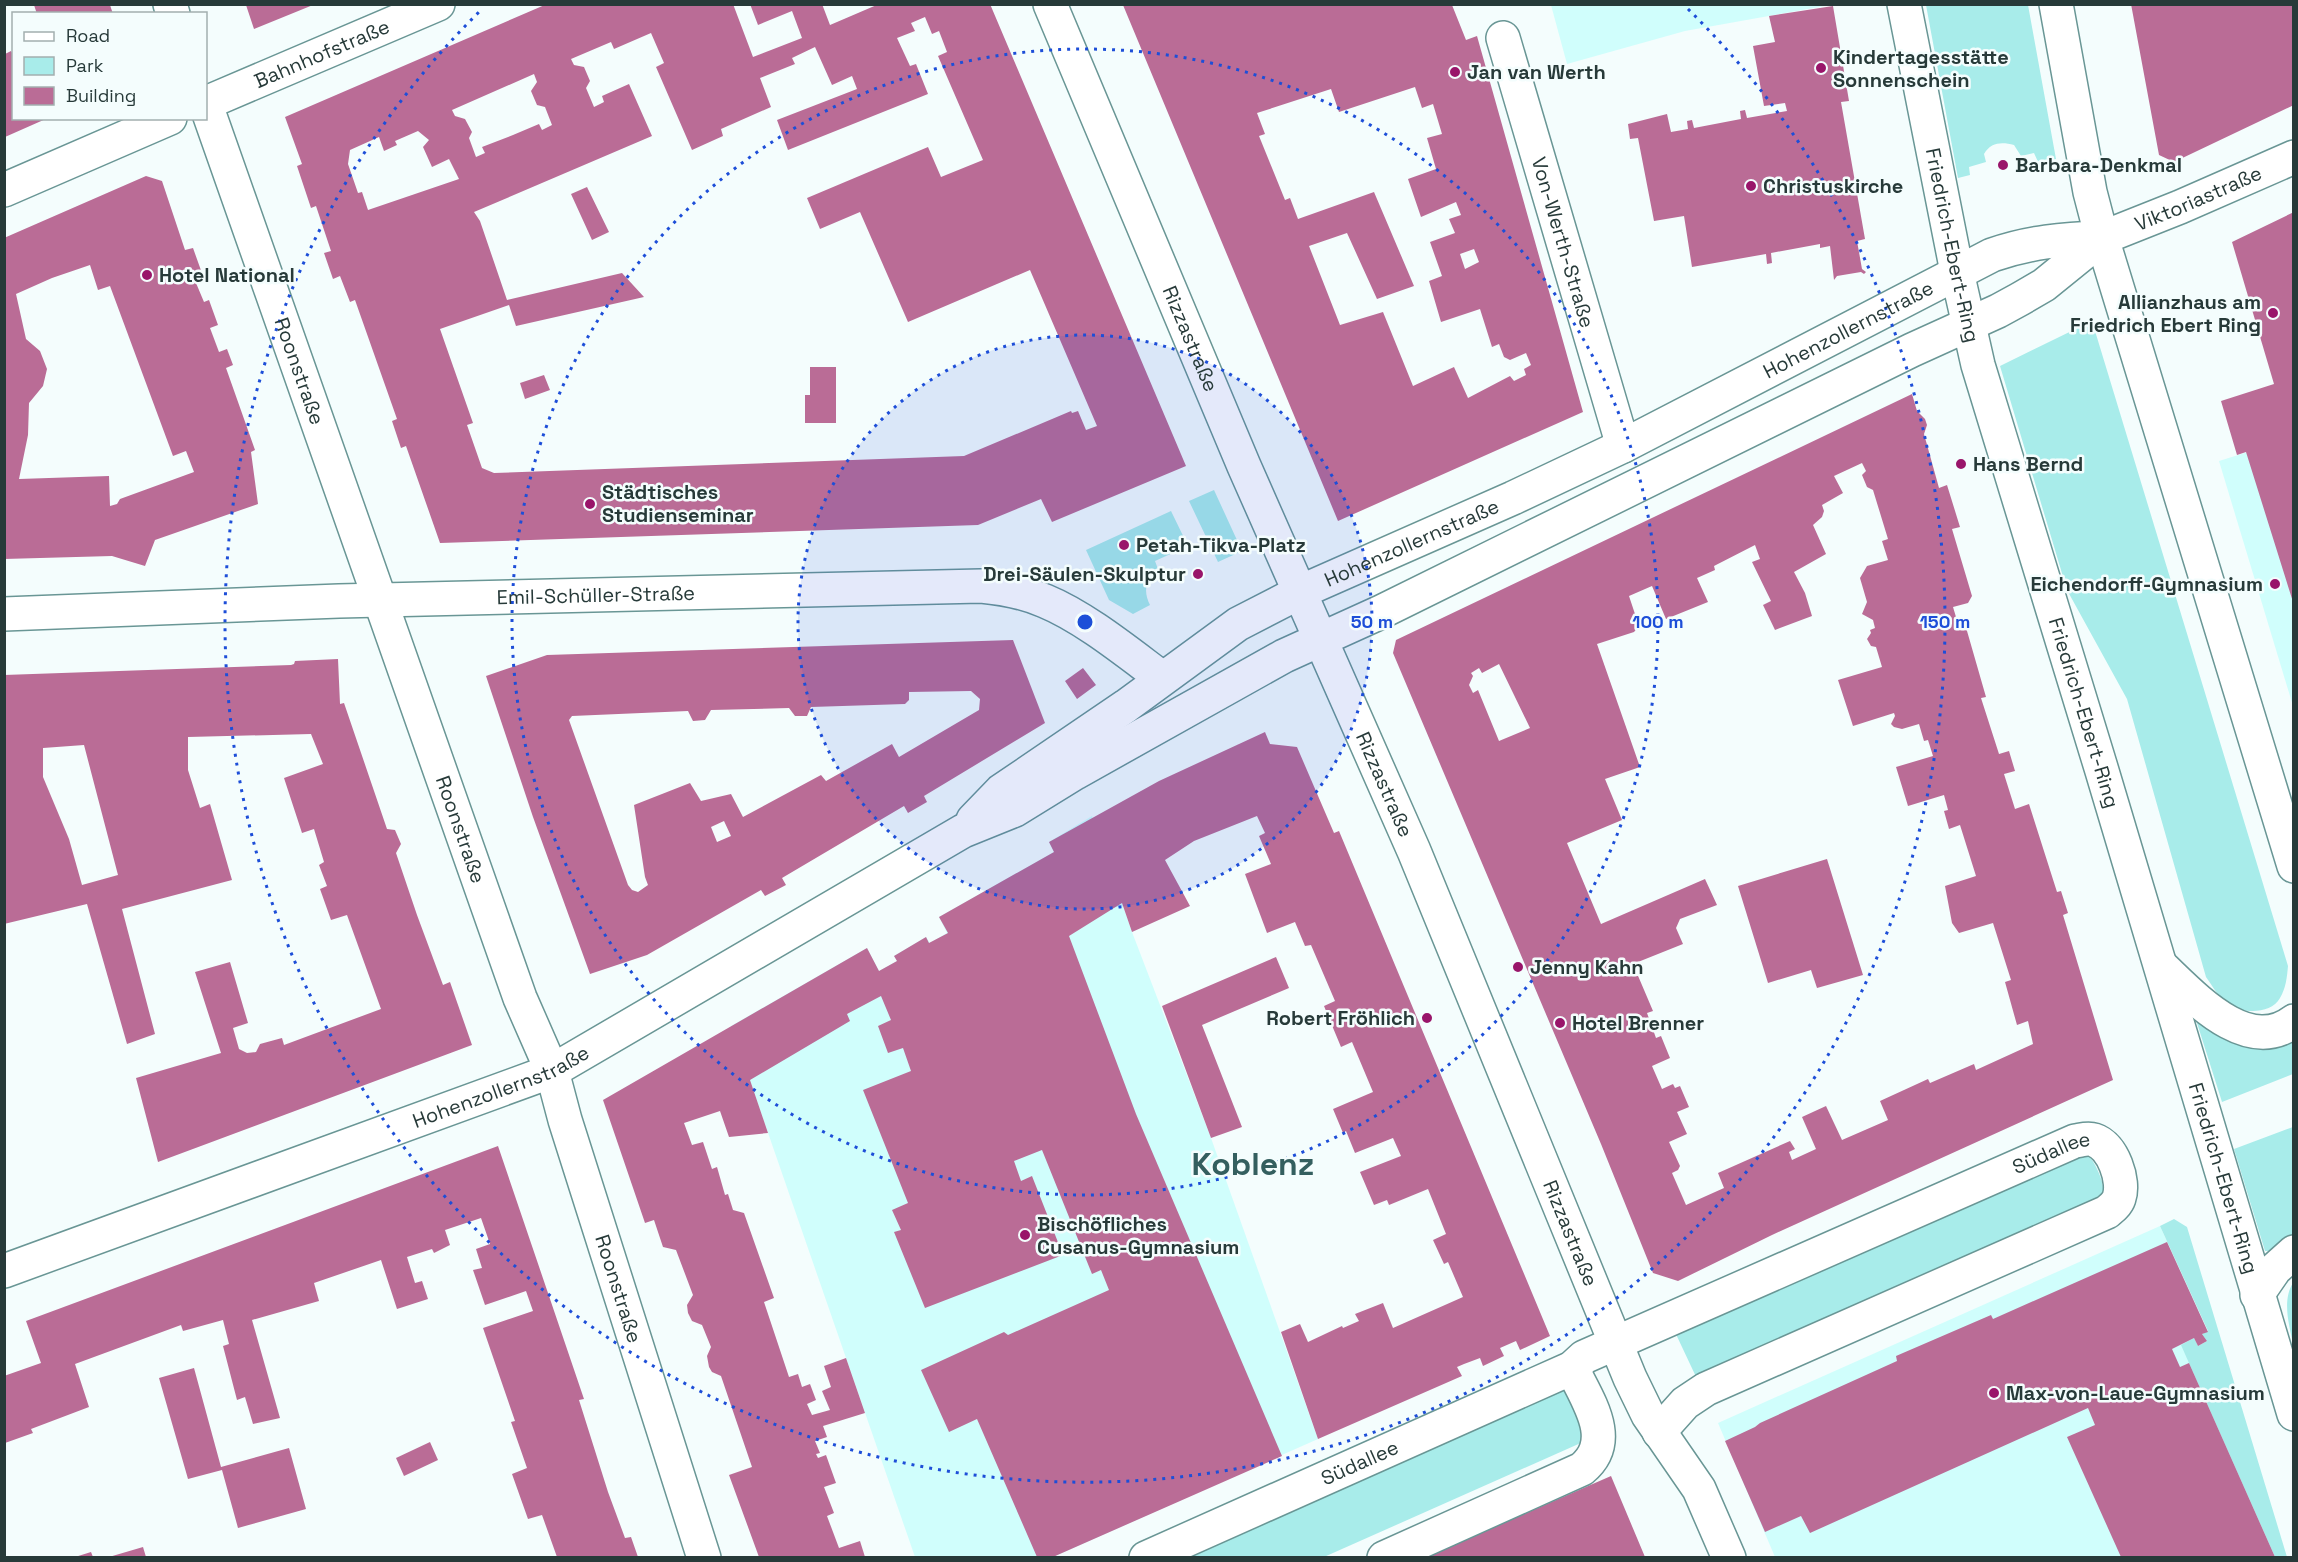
<svg xmlns="http://www.w3.org/2000/svg" width="2298" height="1562" viewBox="0 0 2298 1562" font-family="'Space Grotesk',sans-serif">
<style>
.built{fill:#d0fefc}
.green{fill:#a8ecea}
.building{fill:#ba6c96;fill-rule:evenodd}
.lines{fill:none;stroke-linecap:round;stroke-linejoin:round}
.minor-casing{stroke:#699695;stroke-width:36}
.major-casing{stroke:#699695;stroke-width:36}
.minor{stroke:#fff;stroke-width:33}
.major{stroke:#fff;stroke-width:33}
.ring{fill:none;stroke:#1d4ed8;stroke-width:3;stroke-dasharray:3 6}
.poi-dot{fill:#99156a;stroke:#f4fdfd;stroke-width:2}
.labels{text-anchor:middle;dominant-baseline:central;stroke-width:5;stroke-linejoin:round;paint-order:stroke}
.street-label{font-size:20px;fill:#273a39;stroke:#f4fdfd}
.poi-label{font-size:20px;font-weight:bold;fill:#273a39;stroke:#f4fdfd;text-anchor:start}
.town-label{font-size:32px;font-weight:bold;fill:#345f5f;stroke:#f4fdfd}
.centre{fill:#1d4ed8;stroke:#f4fdfd;stroke-width:3}
.ring-label{font-size:18px;text-anchor:middle;font-weight:bold;fill:#1d4ed8;stroke:#f4fdfd;stroke-width:5;stroke-linejoin:round;paint-order:stroke}
</style>
<rect width="100%" height="100%" fill="#f4fdfd"/>
<path class="built" d="M1551,5V4L1830,5L1685,31L1567,64Z
M2293,438V706L2219,461Z
M1092,816L1132,932L1211,1138L1318,1439L1053,1557H915L731,1026L867,948L879,971L897,961L894,956L926,937L930,943L947,933L939,917L1054,852L1049,842Z
M2160,1226L2208,1332L2207,1341L2198,1346L2182,1345L2275,1557H1775L1718,1423Z"/>
<path class="green" d="M1926,5H2028L2056,159L2039,164L2034,153L2021,156L2014,145C2002,142 1991,142 1984,154L1986,162L1969,167L1970,175L1958,178Z
M2092,321L2288,966C2287,977 2286,988 2280,998C2271,1014 2244,1014 2230,1005C2219,998 2213,987 2206,977L2127,699L2067,590L2000,366Z
M1214,490L1242,551L1218,562L1189,501Z
M1171,511L1188,546L1155,561L1159,572C1145,581 1143,590 1150,605L1133,614L1109,600L1086,550Z
M2191,1004L2259,1047H2277L2293,1039V1074L2222,1102Z
M2293,1127V1235L2272,1251H2265L2234,1149Z
M2087,1153C2096,1164 2106,1184 2103,1198L1698,1381L1674,1330Z
M2174,1219L2187,1227L2287,1557H2275L2181,1345L2194,1338L2198,1346L2207,1341L2202,1334L2208,1331L2160,1226Z
M2293,1283H2294L2293,1343C2289,1325 2282,1300 2293,1283Z
M1570,1385L1592,1438L1324,1557L1177,1558Z"/>
<path class="building" d="M547,4H733L753,57L802,38L792,11L758,25L750,4H822L830,25L879,4H990L1186,466L1052,522L1041,499L978,525L440,543L406,446L401,448L392,421L397,419L355,300L350,302L340,276L333,279L324,253L331,251L316,206L311,208L297,166L302,164L285,117ZM925,17L932,34L939,31L947,52L938,56L983,160L941,177L928,147L807,198L820,229L860,212L908,322L1030,270L1097,426L1086,430L1078,411L1072,413L1071,411L964,456L494,473L482,468L467,425L473,423L440,329L509,305L516,326L644,297L622,273L507,300L480,221L474,212L652,136L629,84L602,96L604,102L594,107L586,88L590,81L584,67L574,65L571,59L611,42L614,49L651,33L664,63L656,67L692,150L723,136L721,129L771,107L760,78L795,64L792,58L815,47L832,85L852,76L857,89L777,120L788,150L928,94L916,64L910,66L897,38L915,31L911,23ZM534,74L537,82L531,91L537,105L545,107L552,125L542,130L539,124L513,135L482,147L485,153L476,157L469,138L472,132L465,119L455,116L452,110ZM418,131L429,140L423,147L432,167L449,159L459,179L368,210L362,192L358,193L348,164L350,150L379,137L384,151L397,145L395,141Z
M2131,4H2294V105L2174,162L2159,155Z
M34,5H110L113,14H37Z
M246,5H313L254,29Z
M1123,5H1452L1466,40L1477,36L1583,412L1338,521ZM1415,87L1422,108L1433,104L1442,134L1427,138L1436,169L1408,179L1421,217L1456,202L1461,215L1449,219L1455,233L1430,242L1442,276L1429,281L1441,322L1480,309L1492,347L1499,344L1504,357L1510,360L1526,353L1531,365L1524,369L1526,375L1514,381L1510,376L1468,398L1454,367L1413,386L1383,312L1340,325L1309,246L1347,233L1377,299L1414,286L1374,192L1298,219L1290,198L1285,200L1259,136L1265,134L1257,113L1331,89L1339,112ZM1474,249L1479,262L1465,269L1460,254Z
M1833,6L1849,101L1841,102L1865,239L1857,241L1862,269L1866,272L1864,274L1861,272L1837,276L1834,280L1830,246L1820,248V244L1771,253L1772,263L1767,264L1766,254L1692,267L1684,216L1654,221L1638,138L1630,139L1628,124L1667,114L1671,132L1688,129L1687,121L1692,120L1694,128L1741,119L1740,111L1745,110L1747,118L1787,111L1785,103L1764,106L1753,46L1775,42L1769,16Z
M11,51L14,56V118H48L5,137V54Z
M146,176L162,181L185,250L193,248L203,276L195,279L196,283L204,302L209,300L218,325L210,328L219,352L227,349L233,365L226,368L255,450L251,452L258,504L155,540L145,566L112,556L4,559V238ZM90,265L98,290L110,286L173,456L186,451L194,472L120,499L117,504L110,506L109,476L19,479L28,435L29,403L43,386L47,369L40,351L26,339L16,294L52,278Z
M587,187L609,232L592,240L571,194Z
M2294,212V602H2293L2246,452L2237,455L2221,401L2274,384L2232,242Z
M810,367H836V423H805V395H810Z
M544,375L550,390L525,399L520,383Z
M1912,394L1917,411L1925,419L1927,425L1924,434L1939,488L1947,485L1960,527L1952,529L1972,596L1968,603L1953,607L1959,627L1965,624L1986,697L1981,698L1999,754L2009,751L2015,771L2004,774L2015,809L2029,804L2057,892L2061,891L2068,913L2063,915L2113,1080L1772,1235L1678,1281L1653,1273L1601,1144L1393,653L1396,640ZM1862,463L1866,471L1862,475L1867,487L1873,490L1888,539L1882,541L1888,560L1867,566L1860,578L1867,602L1862,614L1873,620L1875,628L1870,630L1871,633L1867,639L1871,646L1876,647L1882,667L1838,680L1853,726L1894,713L1895,716L1891,724L1894,727L1902,729L1919,724L1924,741L1928,740L1933,756L1896,767L1908,806L1944,795L1948,810L1944,811L1949,829L1960,825L1976,876L1945,886L1952,923L1959,933L1993,923L2011,980L2005,982L2017,1025L2028,1021L2033,1044L1976,1070L1974,1064L1930,1083L1928,1079L1880,1101L1888,1120L1842,1140L1826,1106L1802,1117L1816,1149L1792,1160L1789,1152L1795,1149L1790,1141L1718,1173L1724,1188L1686,1205L1672,1173L1678,1170L1680,1166L1669,1142L1687,1134L1677,1112L1689,1107L1680,1086L1675,1088L1673,1084L1662,1089L1652,1066L1670,1058L1661,1036L1656,1038L1647,1013L1653,1011L1633,964L1683,944L1676,928L1680,919L1717,905L1705,879L1601,924L1567,843L1622,820L1605,779L1640,767L1597,644L1634,632L1639,626L1629,596L1652,586L1666,619L1708,602L1697,578L1715,570L1714,566L1755,545L1760,559L1752,562L1771,601L1763,605L1775,630L1812,616L1805,593L1794,572L1826,554L1813,525L1822,517L1824,511L1822,505L1843,493L1834,476ZM1499,664L1530,728L1499,741L1478,690L1473,693L1469,685L1473,676L1471,673L1479,668L1482,673Z
M1013,640L1045,723L924,796L927,802L908,813L904,806L782,878L786,885L765,896L761,890L647,955L590,974L533,817L486,676L547,655ZM971,691L980,699L979,710L899,757L892,744L826,781L821,775L743,817L731,794L701,801L690,783L634,805L645,877L648,885L638,892L632,890L628,885L569,720L572,716L688,711L693,721L705,720L711,710L789,708L795,716H807L811,707L905,704L909,700V692ZM724,821L731,836L717,842L711,827Z
M338,659L340,704L344,703L387,829L395,830L401,844L396,853L417,915L443,985L450,982L472,1045L158,1162L136,1078L221,1053L195,972L230,962L248,1023L233,1028L239,1049L247,1053L256,1052L260,1044L282,1038L284,1045L381,1009L347,915L331,920L320,889L327,886L319,865L324,862L314,829L302,833L284,778L323,764L311,734L188,737V770L200,808L210,804L232,880L122,909L155,1034L127,1044L87,904L4,924V675L291,665L294,664L295,661ZM84,745L118,875L82,885L69,839L43,777V748Z
M1083,668L1096,685L1077,699L1065,681Z
M1265,732L1270,744L1297,747L1334,833L1339,831L1550,1336L1520,1350L1516,1341L1500,1348L1504,1356L1483,1366L1480,1358L1464,1364L1457,1367L1462,1376L1318,1439L1281,1332L1300,1324L1308,1342L1342,1326L1343,1328L1359,1321L1355,1314L1383,1303L1393,1328L1463,1297L1448,1262L1444,1264L1433,1240L1446,1234L1428,1189L1389,1205L1387,1200L1374,1205L1360,1172L1401,1156L1393,1138L1355,1153L1346,1131L1343,1133L1333,1109L1373,1092L1352,1042L1341,1047L1331,1023L1324,1006L1335,1001L1311,945L1305,946L1295,922L1267,933L1245,874L1271,864L1259,836L1265,833L1257,816L1194,841L1165,860L1190,906L1132,932L1122,903L1069,936L1136,1114L1282,1456L1053,1557H1037L977,1419L949,1432L921,1370L1004,1332L1008,1335L1109,1290L1101,1270L1092,1274L1042,1150L1014,1161L1021,1181L1032,1176L1063,1255L925,1308L894,1232L901,1230L892,1210L908,1203L863,1090L911,1071L903,1048L888,1053L878,1026L891,1020L881,996L847,1014L850,1021L750,1080L768,1133L729,1137L720,1111L684,1123L692,1145L703,1142L712,1169L717,1167L725,1195L728,1194L733,1210L744,1213L774,1298L764,1302L789,1377L798,1374L802,1387L810,1384L816,1400L807,1404L812,1415L830,1410L822,1391L831,1387L824,1366L846,1358L865,1413L823,1426L827,1437L815,1441L820,1453L816,1454L818,1458L826,1455L836,1483L824,1487L834,1513L827,1516L839,1548L860,1541L865,1557H759L729,1475L752,1467L721,1376L712,1372L709,1367L707,1356L711,1347L702,1325L692,1321L688,1313L687,1305L693,1295L676,1250L663,1247L654,1220L645,1223L603,1100L867,948L879,971L897,961L894,956L926,937L929,943L948,933L939,917L1054,852L1049,842L1159,781Z
M1827,859L1863,975L1817,988L1811,970L1768,983L1738,886Z
M1276,957L1289,988L1202,1025L1242,1127L1211,1138L1162,1006Z
M498,1146L584,1399L579,1400L608,1492L625,1538L631,1537L638,1557H557L542,1515L528,1519L512,1474L527,1468L511,1422L515,1421L483,1328L533,1311L526,1291L485,1305L473,1270L482,1268L476,1249L490,1244L481,1218L445,1230L450,1245L434,1253L432,1249L407,1257L415,1283L422,1281L428,1299L397,1309L381,1260L314,1283L319,1301L252,1320L280,1418L253,1424L245,1397L237,1400L223,1346L229,1344L223,1320L183,1331L181,1325L75,1364L89,1407L31,1429L33,1433L5,1443L4,1376L41,1363L26,1321Z
M2167,1242L2208,1332L2202,1334L2207,1341L2198,1346L2194,1338L2172,1349L2180,1367L2189,1363L2275,1557H2121L2067,1437L2095,1425L2088,1408L1810,1533L1801,1516L1765,1532L1725,1441L1755,1427L1760,1423L1897,1361L1896,1356L1991,1315L1993,1319Z
M194,1368L221,1467L289,1448L306,1509L238,1528L222,1470L188,1479L159,1378Z
M430,1442L438,1460L404,1476L396,1458Z
M1611,1476L1645,1557H1426Z
M143,1547L146,1557H109Z
M91,1552L93,1557H75Z"/>
<g class="lines">
<defs>
<g id="minor">
<path d="M170,4L173,14"/>
<path id="s1" d="M1050,4L1244,466L1414,851L1630,1378L1648,1415L1699,1489L1729,1558"/>
<path id="s2" d="M1503,38L1623,446"/>
<path id="s3" d="M206,103L438,4"/>
<path id="s4" d="M206,105L520,998L552,1071L565,1120L704,1558"/>
<path d="M4,190L170,118"/>
<path id="s5" d="M4,614L339,601L981,586C1003,588 1024,592 1045,601C1084,617 1127,652 1162,678"/>
<path id="s6" d="M973,820L1001,791L1126,706L1238,624L1300,592L1513,498L1623,446L1992,255C2029,242 2063,239 2102,238"/>
<path id="s7" d="M4,1271L552,1071L963,831L1015,810L1075,773L1284,656L1381,612L1912,350L1998,311L2020,299L2044,285L2102,238L2180,207L2294,157"/>
<path id="s8" d="M1146,1558L1572,1368L1584,1357L2075,1141C2082,1140 2088,1138 2094,1140C2113,1146 2125,1181 2119,1198C2117,1204 2112,1208 2107,1212L1706,1389L1685,1403L1659,1432"/>
<path d="M1384,1558L1582,1469C1617,1440 1587,1400 1572,1368"/>
</g>
<g id="major">
<path id="s9" d="M1904,4L1957,272L1978,365L2102,771L2294,1414"/>
<path d="M2056,4L2090,192L2102,238L2294,866"/>
<path d="M2161,966C2193,996 2247,1057 2294,1021"/>
<path d="M2257,1295L2275,1269L2294,1252"/>
</g>
</defs>
<use href="#minor" class="minor-casing"/>
<use href="#major" class="major-casing"/>
<use href="#minor" class="minor"/>
<use href="#major" class="major"/>
</g>
<circle cx="1085" cy="622" r="287" fill="#1d4ed8" fill-opacity=".12"/>
<g class="ring">
<circle cx="1085" cy="622" r="287"/>
<circle cx="1085" cy="622" r="573"/>
<path d="M1688 9A860 860 0 1 1 482 9"/>
</g>
<g class="poi-dot">
<circle cx="1821" cy="68" r="6"/>
<circle cx="1455" cy="72" r="6"/>
<circle cx="2003" cy="165" r="6"/>
<circle cx="1751" cy="186" r="6"/>
<circle cx="147" cy="275" r="6"/>
<circle cx="2273" cy="313" r="6"/>
<circle cx="1961" cy="464" r="6"/>
<circle cx="590" cy="504" r="6"/>
<circle cx="1124" cy="545" r="6"/>
<circle cx="1198" cy="574" r="6"/>
<circle cx="2275" cy="584" r="6"/>
<circle cx="1518" cy="967" r="6"/>
<circle cx="1427" cy="1018" r="6"/>
<circle cx="1560" cy="1023" r="6"/>
<circle cx="1025" cy="1235" r="6"/>
<circle cx="1994" cy="1393" r="6"/>
</g>
<g class="labels">
<g class="street-label">
<text stroke="none"><textPath href="#s3" startOffset="126">Bahnhofstraße</textPath></text>
<text stroke="none"><textPath href="#s7" startOffset="2450">Viktoriastraße</textPath></text>
<text stroke="none"><textPath href="#s2" startOffset="213">Von-Werth-Straße</textPath></text>
<text stroke="none"><textPath href="#s9" startOffset="246">Friedrich-Ebert-Ring</textPath></text>
<text stroke="none"><textPath href="#s6" startOffset="1008">Hohenzollernstraße</textPath></text>
<text stroke="none"><textPath href="#s1" startOffset="363">Rizzastraße</textPath></text>
<text stroke="none"><textPath href="#s4" startOffset="282">Roonstraße</textPath></text>
<text stroke="none"><textPath href="#s6" startOffset="522">Hohenzollernstraße</textPath></text>
<text stroke="none"><textPath href="#s5" startOffset="592">Emil-Schüller-Straße</textPath></text>
<text stroke="none"><textPath href="#s9" startOffset="732">Friedrich-Ebert-Ring</textPath></text>
<text stroke="none"><textPath href="#s1" startOffset="849">Rizzastraße</textPath></text>
<text stroke="none"><textPath href="#s4" startOffset="768">Roonstraße</textPath></text>
<text stroke="none"><textPath href="#s7" startOffset="530">Hohenzollernstraße</textPath></text>
<text stroke="none"><textPath href="#s8" startOffset="993">Südallee</textPath></text>
<text stroke="none"><textPath href="#s9" startOffset="1218">Friedrich-Ebert-Ring</textPath></text>
<text stroke="none"><textPath href="#s1" startOffset="1335">Rizzastraße</textPath></text>
<text stroke="none"><textPath href="#s4" startOffset="1254">Roonstraße</textPath></text>
<text stroke="none"><textPath href="#s8" startOffset="234">Südallee</textPath></text>
</g>
<g class="poi-label">
<text x="1833" y="57">Kindertagesstätte<tspan x="1833" dy="23">Sonnenschein</tspan></text>
<text x="1467" y="72">Jan van Werth</text>
<text x="2015" y="165">Barbara-Denkmal</text>
<text x="1763" y="186">Christuskirche</text>
<text x="159" y="275">Hotel National</text>
<text x="2261" y="302" text-anchor="end">Allianzhaus am<tspan x="2261" dy="23">Friedrich Ebert Ring</tspan></text>
<text x="1973" y="464">Hans Bernd</text>
<text x="602" y="492">Städtisches<tspan x="602" dy="23">Studienseminar</tspan></text>
<text x="1136" y="545">Petah-Tikva-Platz</text>
<text x="1186" y="574" text-anchor="end">Drei-Säulen-Skulptur</text>
<text x="2263" y="584" text-anchor="end">Eichendorff-Gymnasium</text>
<text x="1530" y="967">Jenny Kahn</text>
<text x="1415" y="1018" text-anchor="end">Robert Fröhlich</text>
<text x="1572" y="1023">Hotel Brenner</text>
<text x="1037" y="1224">Bischöfliches<tspan x="1037" dy="23">Cusanus-Gymnasium</tspan></text>
<text x="2006" y="1393">Max-von-Laue-Gymnasium</text>
</g>
<g class="town-label">
<text x="1253" y="1164">Koblenz</text>
</g>
</g>
<circle cx="1085" cy="622" r="9" class="centre"/>
<g class="ring-label">
<text x="1372" y="628">50 m</text>
<text x="1658" y="628">100 m</text>
<text x="1945" y="628">150 m</text>
</g>
<rect width="2298" height="1562" fill="none" stroke="#273a39" stroke-width="12"/>
<rect x="12" y="12" width="195" height="108" fill="#f4fdfd" stroke="#a2afaf" stroke-width="1.5"/>
<rect x="24" y="32" width="30" height="9" fill="#ffffff" stroke="#a2afaf" stroke-width="1.5"/>
<text x="66" y="42" font-size="18" fill="#273a39">Road</text>
<rect x="24" y="57" width="30" height="18" fill="#a8ecea" stroke="#a2afaf" stroke-width="1.5"/>
<text x="66" y="72" font-size="18" fill="#273a39">Park</text>
<rect x="24" y="87" width="30" height="18" fill="#ba6c96" stroke="#a2afaf" stroke-width="1.5"/>
<text x="66" y="102" font-size="18" fill="#273a39">Building</text>
</svg>
